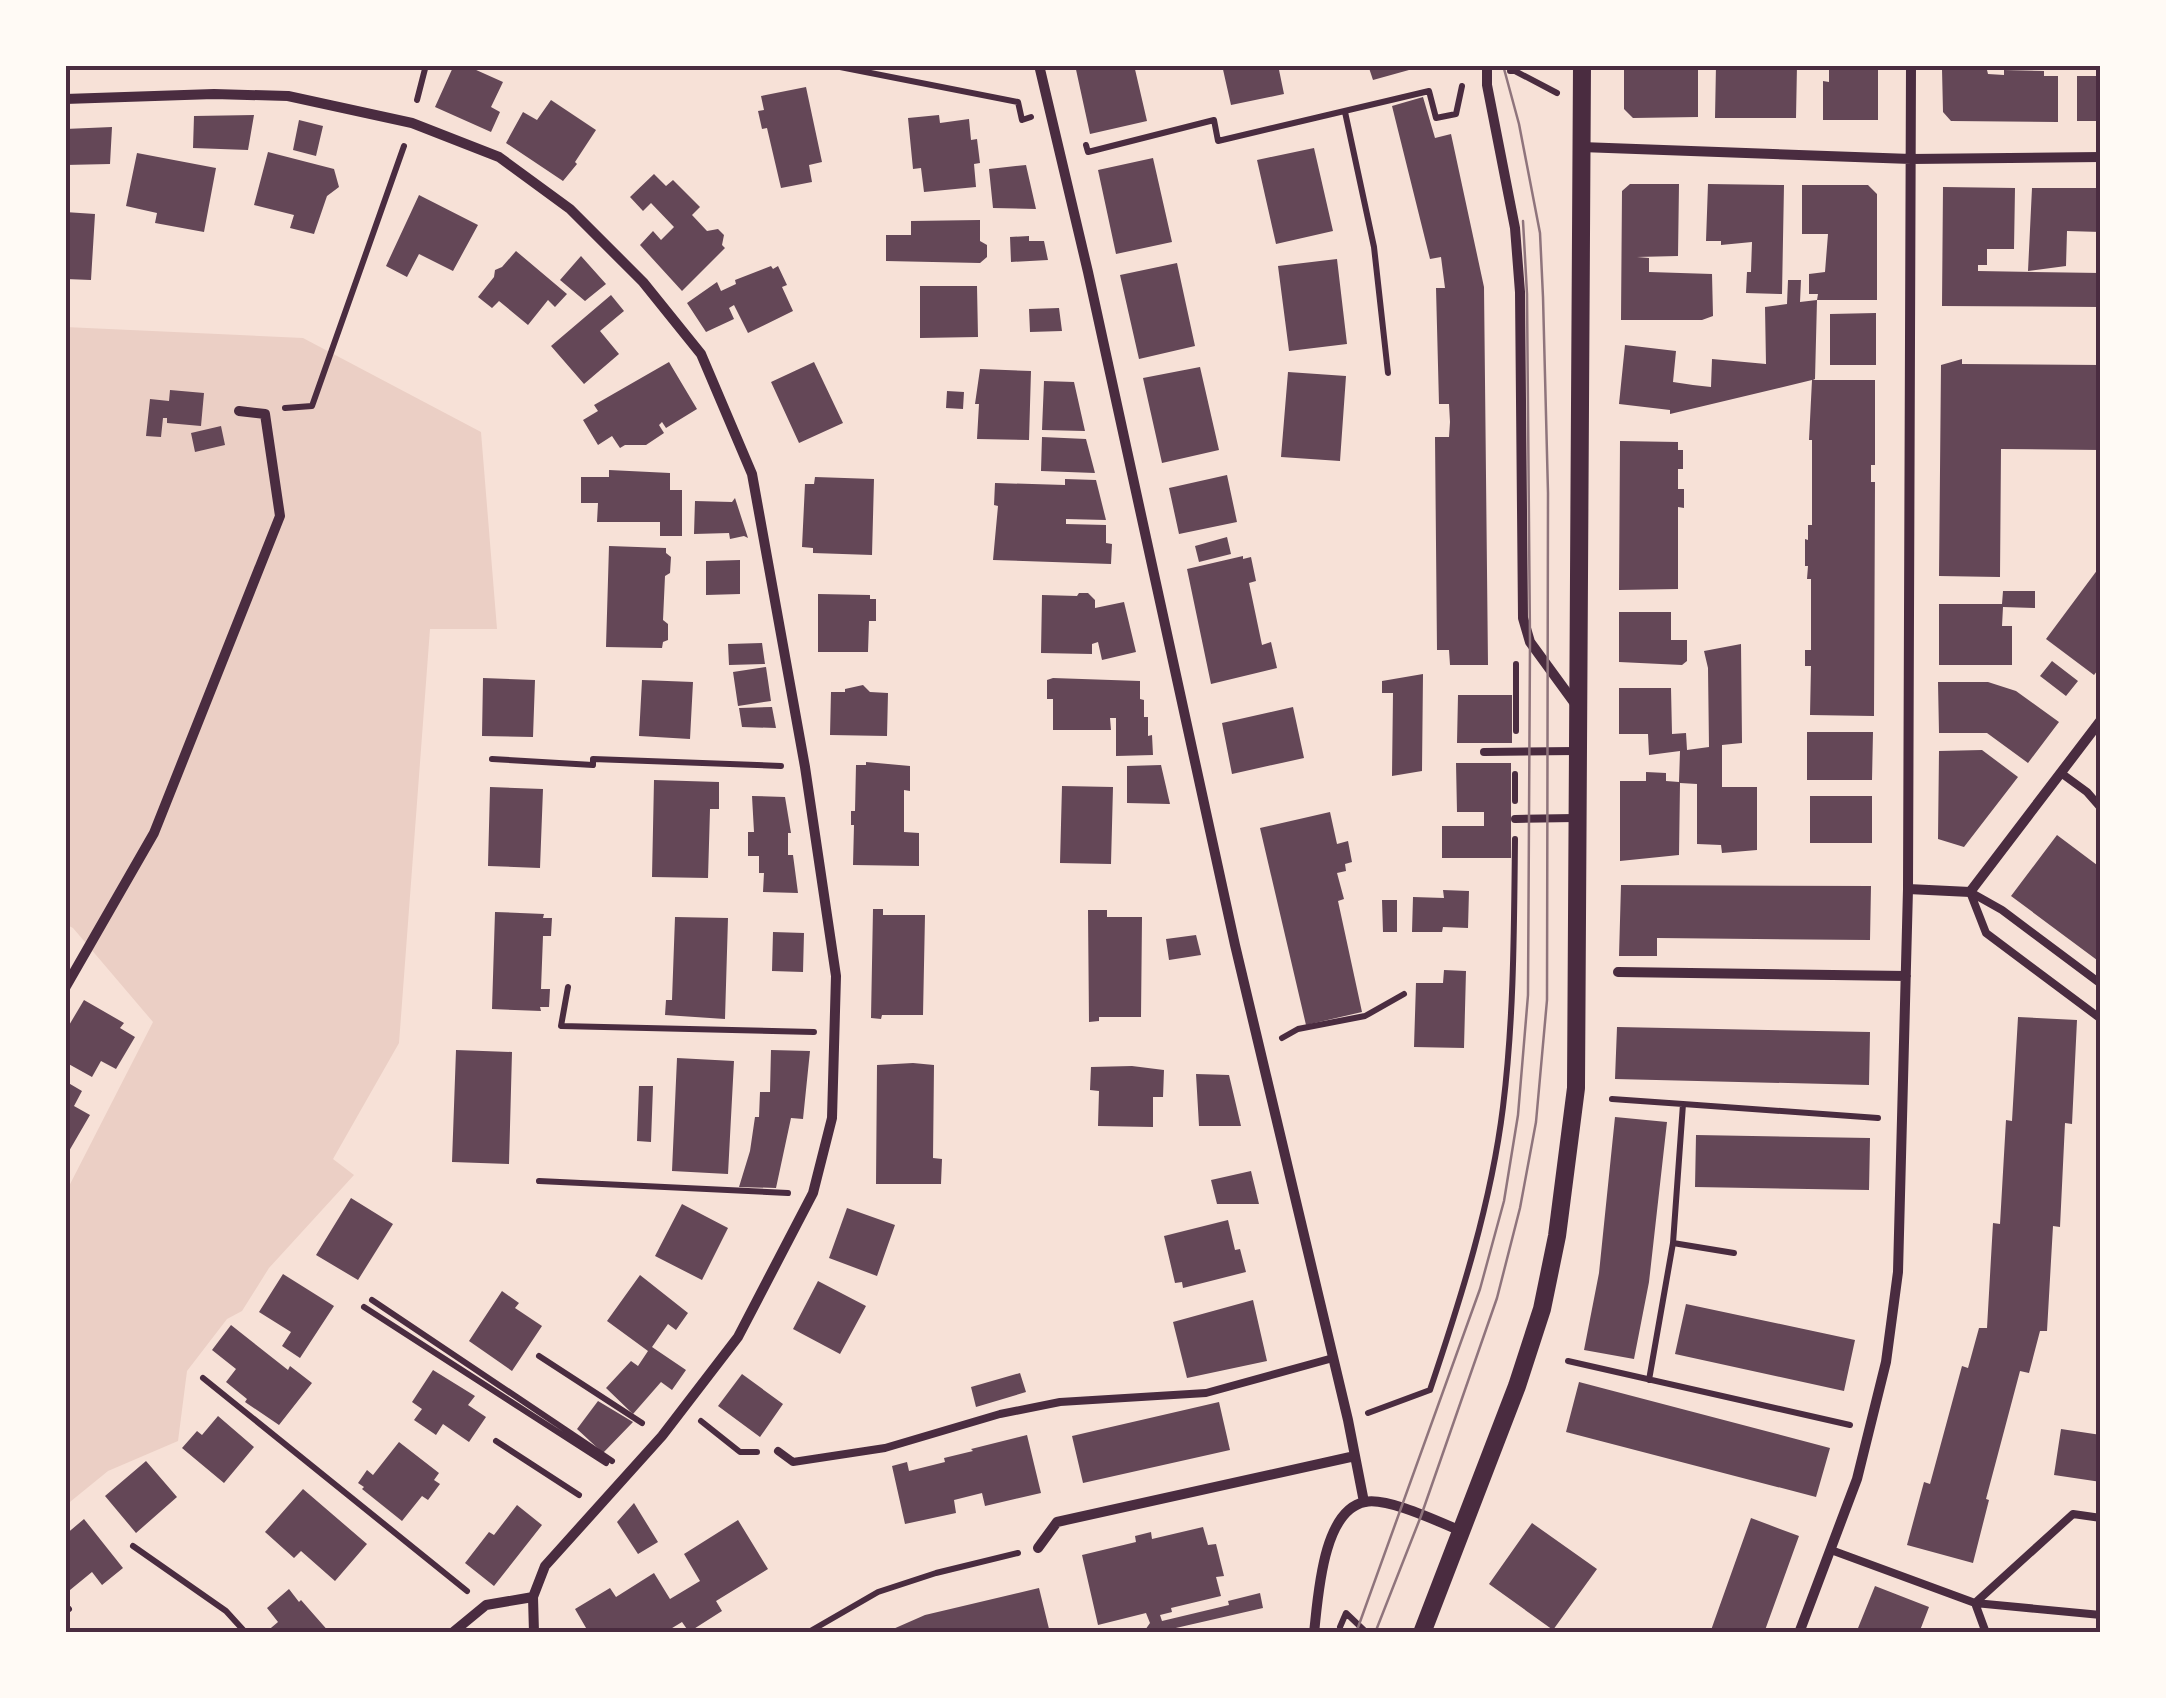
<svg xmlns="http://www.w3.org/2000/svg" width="2166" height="1698" viewBox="0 0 2166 1698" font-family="'IBM Plex Sans',sans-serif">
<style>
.green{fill:#ebcfc5}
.building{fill:#644757}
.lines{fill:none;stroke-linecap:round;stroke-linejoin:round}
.path{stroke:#4a2c40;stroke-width:6}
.service{stroke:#4a2c40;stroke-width:8}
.minor{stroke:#4a2c40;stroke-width:10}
.tertiary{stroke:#4a2c40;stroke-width:18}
.tram{stroke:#8f747c;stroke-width:2.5}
.neatline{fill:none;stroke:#4a2c40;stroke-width:4}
</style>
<rect width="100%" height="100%" fill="#f7e1d7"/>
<path class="green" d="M65,327L303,338L481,432L497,629H430L399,1043L333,1159L354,1175L269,1268L242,1311L227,1319L187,1371L178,1441L108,1471L65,1506V1194L153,1022L73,928L65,924Z"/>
<path class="building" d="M454,65H465L503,82L491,107L500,112L491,132L435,107Z
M1075,65H1134L1147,121L1090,134Z
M1222,65H1278L1284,94L1231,105Z
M1368,65H1407L1409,70L1373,80Z
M1624,65H1698V117L1633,118L1624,109Z
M1716,65H1797L1796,118H1715Z
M1829,67H1878V120H1823V81L1829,82Z
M1942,69L1987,70L1988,74L2004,75V70L2044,71V76H2058V122L1951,121L1943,112Z
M2077,76H2101V121H2077Z
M806,87L822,162L809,165L812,182L781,188L767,128L762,129L758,111L764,110L761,96Z
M1423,97L1435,138L1451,134L1484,287L1488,665H1450L1449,650H1437L1435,437H1449L1450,422L1449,404H1439L1436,288H1445L1441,257L1430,259L1392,106Z
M551,100L596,130L575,162L577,164L563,181L506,143L523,112L537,120Z
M254,115L248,150L193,148L194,116Z
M939,115L940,123L969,119L971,140L977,139L980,163L974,164L976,187L924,192L921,168L913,169L908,118Z
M299,120L323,126L316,156L293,150Z
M112,127L110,164L65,165V129Z
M1314,148L1333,231L1276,244L1257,160Z
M268,152L334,169L339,187L327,196L314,234L290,228L294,215L254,205Z
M137,153L216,168L204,232L155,223L157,213L126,206Z
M1153,158L1172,242L1116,254L1098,170Z
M1026,165L1036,209L993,208L989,169Z
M654,174L666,186L673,180L700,207L692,215L707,231L718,229L724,235L722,245L725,248L682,291L640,245L653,231L661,240L674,227L651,203L643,211L630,197Z
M1630,184H1679L1678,256L1637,257L1649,258V272L1712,274L1713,316L1702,320H1621L1622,191Z
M1708,184L1784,185L1782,294L1746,293L1747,272H1751L1752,242L1721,245V241H1706Z
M1802,185H1868L1877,194V300H1817L1815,379L1813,380H1875V465H1871V482H1875L1874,716L1810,715L1811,666H1805V650H1811V579H1807L1808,566H1805V539L1808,540V525H1812V440H1809L1812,380L1670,414V410L1619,404L1625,345L1676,351L1673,382L1693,385L1711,387L1712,359L1766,364L1765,307L1787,304L1788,280H1801L1800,302L1817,300L1818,294H1809V274L1825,272L1828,234H1802Z
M1943,187L2015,188L2014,249H1987V265H1978V271L2101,273V307L1942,306Z
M2032,188H2101V232L2067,231L2066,266L2028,271Z
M419,195L478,225L453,271L419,254L407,277L386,266Z
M65,212L95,214L91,280L66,279Z
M980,220V241L987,245V257L980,263L886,261V235H911V221Z
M1029,236V241H1044L1048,260L1011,262L1010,237Z
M516,251L567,294L555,307L548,300L528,325L499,301L492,308L478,297L494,277L495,270L502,267Z
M581,256L606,284L585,301L560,280Z
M1337,259L1347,344L1289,351L1278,266Z
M1177,263L1195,346L1139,359L1120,275Z
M771,266L773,269L778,266L787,285L782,287L793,311L748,333L734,305L729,308L734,319L706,332L687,303L717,282L721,291L736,284L735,280Z
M920,286H977L978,337L920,338Z
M611,295L624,311L600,331L619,354L584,384L551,346Z
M1059,308L1062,331L1030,332L1029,309Z
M1876,313V365H1830V314Z
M1962,359V364L2101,365V450L2001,449L2000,577L1939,576L1941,365Z
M669,362L697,409L666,428L662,422L659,425L664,433L646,445H625L620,448L612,436L598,445L583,420L598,411L594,405Z
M814,362L843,423L799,443L771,382Z
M1200,367L1219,450L1162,463L1143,378Z
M980,369L1031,371L1029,440L977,439L979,404H975Z
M1288,372L1346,376L1340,461L1281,457Z
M1044,381L1074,382L1085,431L1042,430Z
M170,390L204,393L201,426L167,423V418H163L161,437L146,436L150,399L169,401Z
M947,391L964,392L963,409L946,408Z
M221,426L225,445L195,452L191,433Z
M1042,437L1086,439L1095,473L1041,471Z
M1620,441L1678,442V450H1683V469H1678V489H1684V508L1678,507V589L1619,590Z
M609,470L670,473V490H682V536H660V522H597L598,503H581V477H609Z
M1227,475L1237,522L1179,534L1169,488Z
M815,477L874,479L872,555L813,553V548L802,547L805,484H814Z
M1065,479L1096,480L1106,520L1066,519V524L1106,525V543L1112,544L1111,564L993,560L998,506L994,505L995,483L1065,485Z
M735,498L748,538L744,536L730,539L729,533L694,534L695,501L732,502Z
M1227,537L1231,554L1199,562L1195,546Z
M609,546L666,548V553L671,557L670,573L665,576L663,620L668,624V640L663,642L662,648L606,647Z
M1243,556V559L1251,557L1256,581L1249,583L1262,645L1271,642L1277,668L1211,684L1187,569Z
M740,560V594L706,595V561Z
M2101,565V666L2094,675L2046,639Z
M2003,591H2035V608L2003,607L2002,626H2012V665H1939V604H2002Z
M1079,593H1088L1095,600V608L1124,602L1136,652L1102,660L1098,642L1092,644V654L1041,653L1042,595L1077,596Z
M818,594L870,595V599H876V621H869L868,652H818Z
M1619,612H1671V640H1687V661L1682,665L1619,662Z
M762,643L765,664L729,665L728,644Z
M1741,644L1742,743L1722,745V787H1757V850L1722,853L1721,845L1697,844V784L1680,783L1679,855L1620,861V781H1646V772L1666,773V781L1679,782L1680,751L1649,755L1648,734H1619V688H1671L1672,734L1686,733L1687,750L1709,747L1708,668L1704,651Z
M2052,661L2078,681L2066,696L2040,676Z
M766,667L771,701L738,706L733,672Z
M1423,674L1422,771L1392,776L1393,693H1382V681Z
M483,678L535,680L533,737L482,736Z
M1053,678L1140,681V699L1144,700V717H1148V736L1152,735L1153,755L1116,756V718H1110L1111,730H1053V699H1047V680Z
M642,680L693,682L690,739L639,736Z
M1938,682H1988L2016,691L2059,722L2028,763L1987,733H1939Z
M863,685L870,692L888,693L887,736L830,735L831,692H845V689Z
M1458,695H1512V743H1457Z
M772,707L776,728L742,727L739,708Z
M1293,707L1304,758L1232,774L1222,723Z
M1807,732H1873L1872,780H1807Z
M1982,750L2018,777L1964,847L1938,839L1939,751Z
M866,762L910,766V791L904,790V832L919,833V866L853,865L854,825H851V811H855L856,765H866Z
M1456,763H1511V858H1442V826H1484V812H1457Z
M1161,765L1170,804L1127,803V766Z
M654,780L719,782V809H710L708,878L652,877Z
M1062,786L1113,787L1111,864L1060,863Z
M490,787L543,789L540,868L488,866Z
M752,796L785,797L791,833H788V855H793L798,893L763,892L764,873H759V856H748V832H754Z
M1810,796H1872V843H1810Z
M1330,812L1337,844L1348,841L1352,862L1345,864L1346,871L1337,873L1344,899L1338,901L1362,1012L1306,1025L1260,828Z
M2057,835L2101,868V963L2011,896Z
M1621,885L1871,886L1870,940L1657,938V956H1619Z
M1443,890L1469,891L1468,928L1443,927L1442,932H1412L1413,897L1444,898Z
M1382,900H1397V932H1383Z
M873,909H883V915H925L923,1015H882L881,1019L871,1018Z
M1088,910H1107V917H1142L1141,1017H1099V1021L1089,1022Z
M495,912L544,914L543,918H552L551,936H543L541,989H550L549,1007H540L541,1011L492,1009Z
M675,917L728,918L725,1019L665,1015L666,1000H672Z
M773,932L804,933L803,972L772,971Z
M1196,935L1201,955L1169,960L1166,939Z
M1444,970L1466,971L1464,1048L1414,1047L1416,983H1443Z
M84,1000L124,1023L120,1028L135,1037L116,1069L101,1061L92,1077L65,1062V1032Z
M2018,1017L2077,1020L2072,1124L2065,1123L2060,1227L2053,1226L2047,1331H2040L2029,1373L2020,1371L1986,1499L1989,1500L1973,1563L1907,1545L1924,1482L1930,1484L1962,1366L1968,1368L1979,1328H1987L1993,1223L2000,1224L2006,1120L2012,1121Z
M1617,1027L1870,1032L1869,1085L1615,1079Z
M456,1050L512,1052L509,1164L452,1162Z
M771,1050L810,1051L803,1119L791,1118L776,1188L739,1187L750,1151L755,1117H759L760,1092H770Z
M677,1058L734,1061L728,1174L672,1171Z
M913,1063L934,1065L933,1158L942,1159L941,1184H876L877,1065Z
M1132,1066L1164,1070L1163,1097H1153V1127L1098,1126L1099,1091L1090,1090L1091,1067Z
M1196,1074L1229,1075L1241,1126H1199Z
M65,1081L82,1091L74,1106L90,1115L65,1158Z
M639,1086H653L651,1142L637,1141Z
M1615,1117L1667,1122L1649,1282L1634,1359L1584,1350L1599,1273Z
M1696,1135L1870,1138L1869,1190L1695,1187Z
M1251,1171L1259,1204H1217L1211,1180Z
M351,1198L393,1224L358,1280L316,1255Z
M682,1204L728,1228L702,1280L655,1256Z
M847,1208L895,1225L877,1276L829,1258Z
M1228,1220L1235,1250L1240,1249L1246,1272L1183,1288L1182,1282L1175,1283L1164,1236Z
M283,1274L334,1306L300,1358L282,1346L291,1332L259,1312Z
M640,1275L688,1313L676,1330L668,1324L652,1347L686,1370L672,1390L661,1382L633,1414L606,1388L631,1361L638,1366L648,1351L607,1321Z
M818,1281L866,1306L840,1354L793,1329Z
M502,1291L519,1303L515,1308L542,1326L512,1371L469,1341Z
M1253,1300L1267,1361L1187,1378L1173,1322Z
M1686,1304L1855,1340L1844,1391L1675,1354Z
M231,1325L288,1370L290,1366L312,1383L279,1425L245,1402L247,1399L226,1382L236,1369L212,1350Z
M433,1370L475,1396L468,1405L486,1417L469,1442L443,1424L436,1435L414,1420L422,1409L412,1402Z
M1020,1373L1026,1392L976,1407L971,1387Z
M742,1374L783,1404L760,1437L718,1406Z
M1579,1382L1830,1448L1816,1497L1566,1432Z
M598,1401L633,1422L603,1453L577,1429Z
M1219,1402L1230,1450L1083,1483L1072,1436Z
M218,1416L254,1447L224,1483L182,1448L197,1431L202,1435Z
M2061,1429L2101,1435V1482L2054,1475Z
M1027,1435L1041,1493L985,1506L982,1493L954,1500L956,1513L905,1524L892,1466L907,1462L909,1471L945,1462L944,1458L973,1451L971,1449Z
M399,1442L439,1473L434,1480L440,1484L428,1500L422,1496L402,1521L362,1489L364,1487L358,1483L367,1470L373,1475Z
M146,1461L177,1497L136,1533L105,1496Z
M303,1489L367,1544L335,1581L301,1551L294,1558L265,1532Z
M634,1503L658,1542L638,1554L617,1522Z
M517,1505L542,1525L494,1586L465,1563L489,1532L494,1535Z
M1751,1518L1799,1536L1764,1633H1710Z
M84,1519L123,1568L102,1585L92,1572L70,1590L65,1584V1535Z
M738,1520L768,1569L716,1601L722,1611L689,1632L682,1622L664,1633H589L575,1609L610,1588L616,1597L654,1573L670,1599L700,1581L684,1554Z
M1532,1523L1597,1569L1553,1630L1489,1584Z
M1203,1527L1208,1545L1216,1544L1224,1576L1216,1577L1221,1596L1171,1608L1172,1612L1160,1615L1162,1621L1229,1605L1228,1601L1260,1593L1263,1608L1154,1633H1143L1150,1623L1146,1613L1098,1625L1082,1555L1136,1542L1135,1536L1151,1532L1152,1539Z
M1875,1586L1929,1607L1919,1633H1856Z
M1039,1588L1050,1633H884L925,1615Z
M289,1589L299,1602L301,1600L330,1633H265L278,1622L267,1608Z"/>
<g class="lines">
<path class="path" d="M830,65L1018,102L1022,120L1031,117
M1510,71H1515L1557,93
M417,100L426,65
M1345,112L1374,247L1388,373
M1086,145L1088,152L1214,120L1218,141L1429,91L1436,118L1456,114L1462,86
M285,408L312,406L404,146
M1516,731V664
M492,759L593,765V759L781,766
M1515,801V774
M568,987L561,1026L814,1032
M1282,1038L1298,1029L1365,1016L1404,994
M1612,1099L1683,1104
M539,1181L788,1193
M1673,1243L1734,1253
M372,1300L612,1461
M364,1307L606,1463
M539,1356L642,1423
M1568,1361L1850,1425
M203,1378L467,1591
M1649,1380L1673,1243L1683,1104L1878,1118
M1368,1413L1430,1390C1461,1298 1491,1204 1503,1107C1514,1018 1514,928 1515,839
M701,1421L740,1452H757
M496,1441L579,1495
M133,1546L226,1611L246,1633
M65,1612L69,1609
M1340,1627L1346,1613L1367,1633
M807,1633L878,1592L936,1573L1018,1553"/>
<path class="service" d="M1484,752L1576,751
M2061,773L2087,792L2101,808
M1515,819L1575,818
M1970,892L1986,933L2101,1019
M1970,892L2002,910L2101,984
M778,1451L793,1462L885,1448L1000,1414L1060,1402L1206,1393L1333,1358
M1831,1550L1975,1603L2101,1615
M1975,1603L2073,1514L2101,1518
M1975,1603L1986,1633"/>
<path class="minor" d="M1039,65L1088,272L1235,945L1348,1420L1364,1502
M1487,65V85L1515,228L1520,292L1523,618L1530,642L1576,705
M65,99L214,94L288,96L412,123L499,157L570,209L643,282L701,354L752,474L805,767L836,976L832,1118L813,1193L738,1337L662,1436L545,1566L533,1597L534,1633
M1581,147L1911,159L2101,157
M1908,889L1970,892L2101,720
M1618,972L1906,976
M65,988L154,833L280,516L265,414L239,411
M1038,1548L1057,1522L1355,1456
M452,1633L486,1605L533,1597
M1314,1633C1318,1599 1322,1510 1365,1502C1387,1497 1439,1522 1461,1531
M1799,1633L1857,1479L1886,1362L1898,1272L1908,889L1911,65"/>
<path class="tertiary" d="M1422,1633L1517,1386L1542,1309L1557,1236L1576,1088L1582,65"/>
<path class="tram" d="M1356,1633L1480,1289L1504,1201L1518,1115L1528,995L1530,642L1527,294L1523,221
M1375,1633L1421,1516L1497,1298L1520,1208L1536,1122L1547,1000L1548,493L1543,297L1540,233L1519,124L1503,65"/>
</g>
<rect width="2166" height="1698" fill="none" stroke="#fffaf5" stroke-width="135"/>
<rect x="68" y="68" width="2030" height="1562" class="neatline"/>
</svg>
